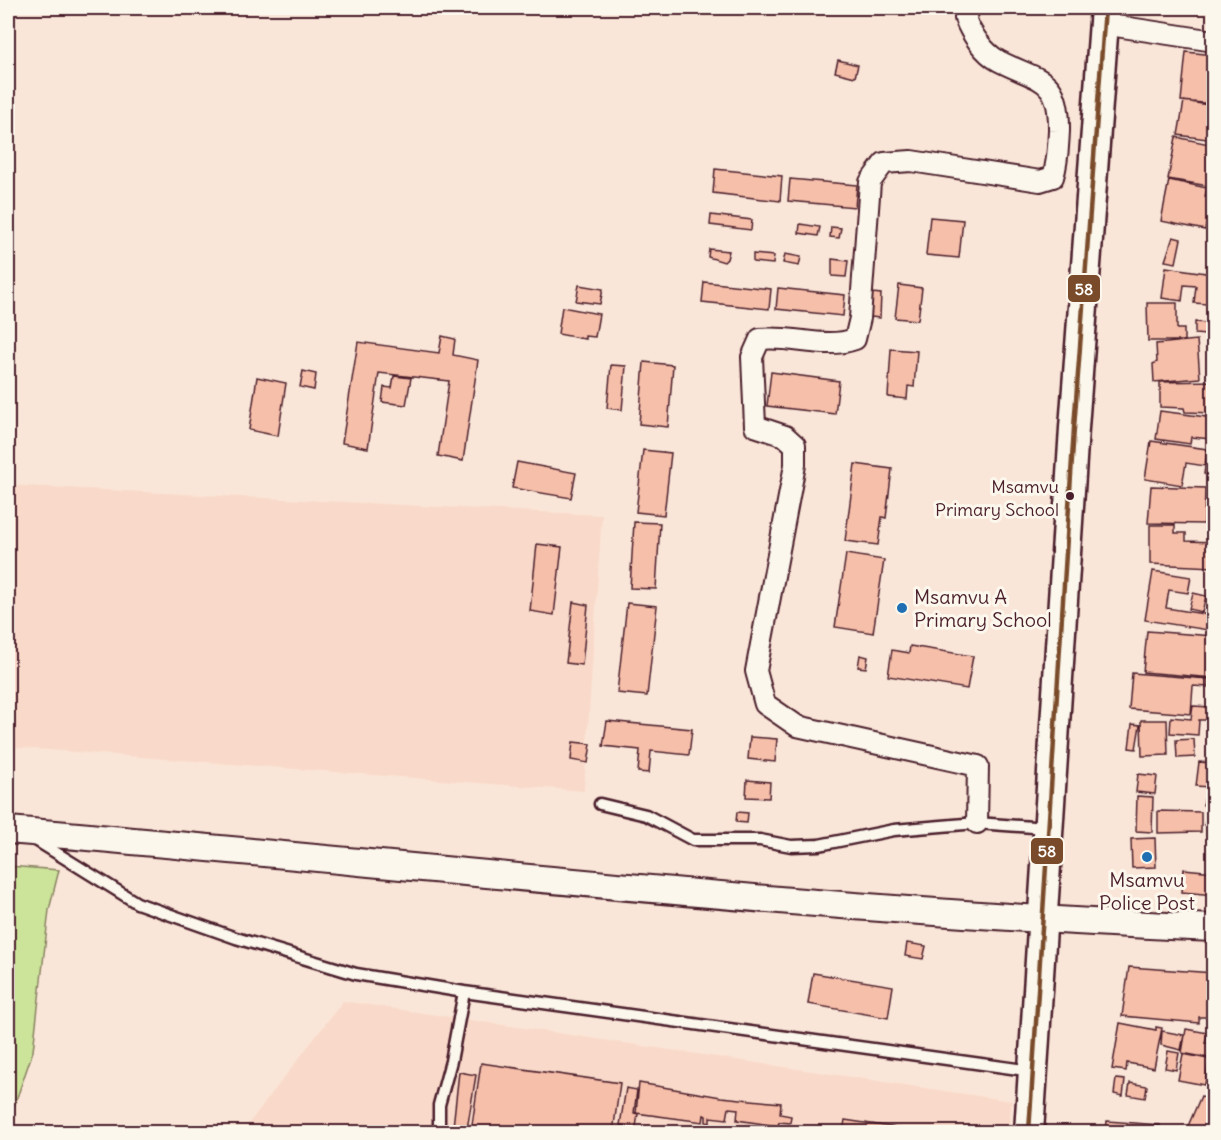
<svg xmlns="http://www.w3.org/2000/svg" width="1221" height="1140" viewBox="0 0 1221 1140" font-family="Delius,sans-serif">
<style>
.built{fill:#f9daca}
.green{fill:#cbe49a;stroke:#8a8262;stroke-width:1.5}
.building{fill:#f6bfaa;stroke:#4a1f2b;stroke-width:1.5}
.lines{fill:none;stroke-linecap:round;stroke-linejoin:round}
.service-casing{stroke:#4a1f2b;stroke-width:15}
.minor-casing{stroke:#4a1f2b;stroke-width:24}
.tertiary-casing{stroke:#4a1f2b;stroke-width:30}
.secondary-casing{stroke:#4a1f2b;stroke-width:33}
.service{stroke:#fbf7ec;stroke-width:10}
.minor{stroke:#fbf7ec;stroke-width:20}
.tertiary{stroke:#fbf7ec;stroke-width:26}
.secondary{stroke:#fbf7ec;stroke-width:28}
.bus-1-casing{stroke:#fbf7ec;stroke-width:9}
.bus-1{stroke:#7a4b2a;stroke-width:4.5}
.bus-dot{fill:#4a1f2b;stroke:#fbf7ec;stroke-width:2}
.poi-dot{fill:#1f6fb2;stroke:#fbf7ec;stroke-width:2}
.labels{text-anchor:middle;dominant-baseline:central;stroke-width:6;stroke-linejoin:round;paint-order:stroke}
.bus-label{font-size:18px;fill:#4a1f2b;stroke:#fbf7ec;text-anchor:end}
.poi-label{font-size:20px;fill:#4a1f2b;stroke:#fbf7ec;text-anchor:start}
.line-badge{stroke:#fbf7ec;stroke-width:2}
.badge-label{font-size:16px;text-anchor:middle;font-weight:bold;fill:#fff}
</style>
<rect width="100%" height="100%" fill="#fae6d8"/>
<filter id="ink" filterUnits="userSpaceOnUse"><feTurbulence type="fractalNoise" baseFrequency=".0167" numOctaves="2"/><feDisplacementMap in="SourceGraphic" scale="12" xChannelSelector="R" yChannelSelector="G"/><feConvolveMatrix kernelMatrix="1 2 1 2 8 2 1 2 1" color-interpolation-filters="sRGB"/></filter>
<g filter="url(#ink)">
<path class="built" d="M8,485L602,515L584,791L8,747Z
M343,1001L1012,1101L1008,1132H242Z"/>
<path class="green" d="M8,866L59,870L49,910L33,1051L8,1124Z"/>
<path class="building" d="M1186,52L1214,55V104L1181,101Z
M838,60L858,65L855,77L835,72Z
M1184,101L1214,106V140L1178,135Z
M1176,137L1214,145V187L1168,179Z
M715,169L782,176L780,201L713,193Z
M790,179L857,185L855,207L788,201Z
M1169,180L1207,188L1205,197L1212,199L1205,230L1161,221Z
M711,215L752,220L751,230L710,225Z
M930,217L963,220L959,258L926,255Z
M800,224L820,227L818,236L799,233Z
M831,227L841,228L839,238L830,237Z
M1173,237L1181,239L1176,263L1165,261Z
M709,249L729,251L727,259L724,262L708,257Z
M753,254L774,256L773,264L753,262Z
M785,254L801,257L799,266L783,263Z
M832,259L848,261L846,277L832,276Z
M1166,267L1212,274L1207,304L1194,303L1196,286L1184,285L1182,301L1162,298Z
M704,282L771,289L769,309L702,302Z
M579,285L603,289L600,304L576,301Z
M899,285L922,288L918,320L895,318Z
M778,288L845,295L843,316L776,309Z
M872,293L881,294L880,318L871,317Z
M1147,303H1177V329H1184V341H1148Z
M562,307L599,314L595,337L585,336V339L558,334Z
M1195,322L1207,323L1206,335L1195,334Z
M442,336L455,339L453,355L478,360L463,461L438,456L449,381L379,373L368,448L342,443L358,342L439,353Z
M1197,340L1200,378L1154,382L1153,364L1157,362L1156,344Z
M891,349L917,351L914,387L908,386L907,399L888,397Z
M644,362L673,365L668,427L639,424Z
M611,365L626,366L622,410L607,408Z
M303,371L316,374L314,390L300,387Z
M771,372L839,381L835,414L767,406Z
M394,376L411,378L406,405L382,402L384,387L392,388Z
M257,377L286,383L278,436L249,430Z
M1214,381V413L1185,412L1184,408L1160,407V382Z
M1160,411L1214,418V450H1209L1211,439L1191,437L1190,444L1156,439Z
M1151,441L1207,449L1205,466L1186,463L1182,485L1145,479Z
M643,450L671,453L664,515L636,512Z
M1207,450L1214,451V475L1204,474Z
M517,462L576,473L571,498L512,488Z
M855,464L892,469L886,518L882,517L878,545L845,541Z
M1151,486L1205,488L1204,524L1148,523Z
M634,522L660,523L656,589L630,588Z
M1150,525H1175V533H1186V541L1214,542V567L1150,564Z
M537,544L562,547L554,615L530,611Z
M846,554L884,560L873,633L835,627Z
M1153,571L1191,577L1188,593L1169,590L1166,608L1210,615L1208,630L1145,620Z
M1193,593L1206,596L1202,612L1189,609Z
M573,602L588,605L582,665L566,663Z
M627,603L657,606L647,696L617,693Z
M1147,631L1214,636V678L1143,672Z
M910,646L973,656L967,689L888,676L892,650L909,653Z
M860,655L868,657L866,668L858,667Z
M1132,673L1208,679V687L1193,686L1191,714L1129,709Z
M1212,685H1214V712H1211Z
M1193,706L1210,707L1209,720H1199L1198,735L1170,733L1171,717L1191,719Z
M1141,720H1167L1168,755L1142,756Z
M607,721L692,729L689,755L651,751L649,773L638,772L640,750L603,746Z
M1132,724L1140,725L1136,749L1129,748Z
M750,737L777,739L775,762L748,759Z
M1194,739L1195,757L1177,758L1176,740Z
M573,742L591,744L588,763L571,760Z
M1199,762L1211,763L1209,787L1196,786Z
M1138,774L1157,776L1155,794L1136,792Z
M747,780L770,782L769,798L746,797Z
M1207,789L1214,791V807L1203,805Z
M1137,796L1153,797L1152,832L1136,831Z
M1158,811L1201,812V832L1158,833Z
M1207,811L1214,812L1213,827L1205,825Z
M737,812L748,813L747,823L736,822Z
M1155,838L1156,867L1132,868L1131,839Z
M1184,869L1214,872V895L1182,892Z
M907,943L926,946L923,959L905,956Z
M1129,967L1214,973L1211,1017H1199V1023L1122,1016Z
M813,973L893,986L888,1018L808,1004Z
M1120,1023L1156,1030V1027L1162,1028L1154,1068L1127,1063L1126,1071L1112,1069Z
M1186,1029L1208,1033L1205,1043L1214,1044V1059L1182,1053Z
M1162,1031L1184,1035L1181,1050L1161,1045Z
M1168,1051L1179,1053L1176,1070L1165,1068Z
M1183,1054L1213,1060L1212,1067L1208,1066L1205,1085L1178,1080Z
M481,1063L620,1083L613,1132H471Z
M1214,1066V1084L1207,1079Z
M459,1072L476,1075L467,1129L453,1127Z
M1116,1079L1125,1080L1123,1096L1114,1094Z
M639,1083L721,1097L781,1103L780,1114L791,1116L790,1123L779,1122L778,1126L737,1120L738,1109L729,1108L727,1119L710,1117V1123L706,1122V1116L704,1115L703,1122L636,1113Z
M1130,1083L1147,1086L1145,1098L1128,1095Z
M626,1088L637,1090L634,1113L638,1114L636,1127L620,1125Z
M1201,1096L1214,1101V1132H1202L1188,1126Z
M845,1120L924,1132H843Z
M1107,1121L1160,1125L1159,1132H1106Z"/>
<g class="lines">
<defs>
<path id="service" d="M600,804L646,815L693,840H760L791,846L819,845L894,830L977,823L1047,828
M34,839L137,903L236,938L356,974L464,992L1032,1071
M439,1132V1105L451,1061L464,992"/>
<path id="minor" d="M970,8L965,18C971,34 984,53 999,61C1040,82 1060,76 1059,131C1058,147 1058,162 1053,177L1040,181L911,161L884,163L870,182L860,318L855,339C825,350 792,335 760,339L752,357L755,426L785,436L795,445V465L756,671L765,704L797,726L978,766L977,823
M1103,24L1214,41"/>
<path id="tertiary" d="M8,830C409,864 810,911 1214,928"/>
<path id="secondary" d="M1029,1132L1074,428L1105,8"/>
</defs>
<use href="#service" class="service-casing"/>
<use href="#minor" class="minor-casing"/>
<use href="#tertiary" class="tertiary-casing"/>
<use href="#secondary" class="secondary-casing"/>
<use href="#service" class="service"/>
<use href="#minor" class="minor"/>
<use href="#tertiary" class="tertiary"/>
<use href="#secondary" class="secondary"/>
<defs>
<path id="bus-1" d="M1029,1132L1074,428L1105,8"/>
</defs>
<use href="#bus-1" class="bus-1-casing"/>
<use href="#bus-1" class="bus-1"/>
</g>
</g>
<circle class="bus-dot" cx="1070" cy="496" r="5"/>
<g class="poi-dot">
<circle cx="902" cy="608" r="6"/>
<circle cx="1147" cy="857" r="6"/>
</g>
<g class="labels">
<g class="bus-label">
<text x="1059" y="486">Msamvu<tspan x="1059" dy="23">Primary School</tspan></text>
</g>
<g class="poi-label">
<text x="914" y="596">Msamvu A<tspan x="914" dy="23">Primary School</tspan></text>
<text x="1147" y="879" text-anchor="middle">Msamvu<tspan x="1147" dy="23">Police Post</tspan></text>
</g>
</g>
<g class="line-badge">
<rect x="1067" y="274" width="34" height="29" rx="6" fill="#7a4b2a"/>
<rect x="1030" y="837" width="34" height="28" rx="6" fill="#7a4b2a"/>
</g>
<g class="badge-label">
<text x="1084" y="295">58</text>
<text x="1047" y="857">58</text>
</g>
<rect width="1221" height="1140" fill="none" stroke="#fbf7ec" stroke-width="30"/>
<rect x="15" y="15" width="1191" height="1110" fill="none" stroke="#4a1f2b" stroke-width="2" filter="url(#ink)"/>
</svg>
